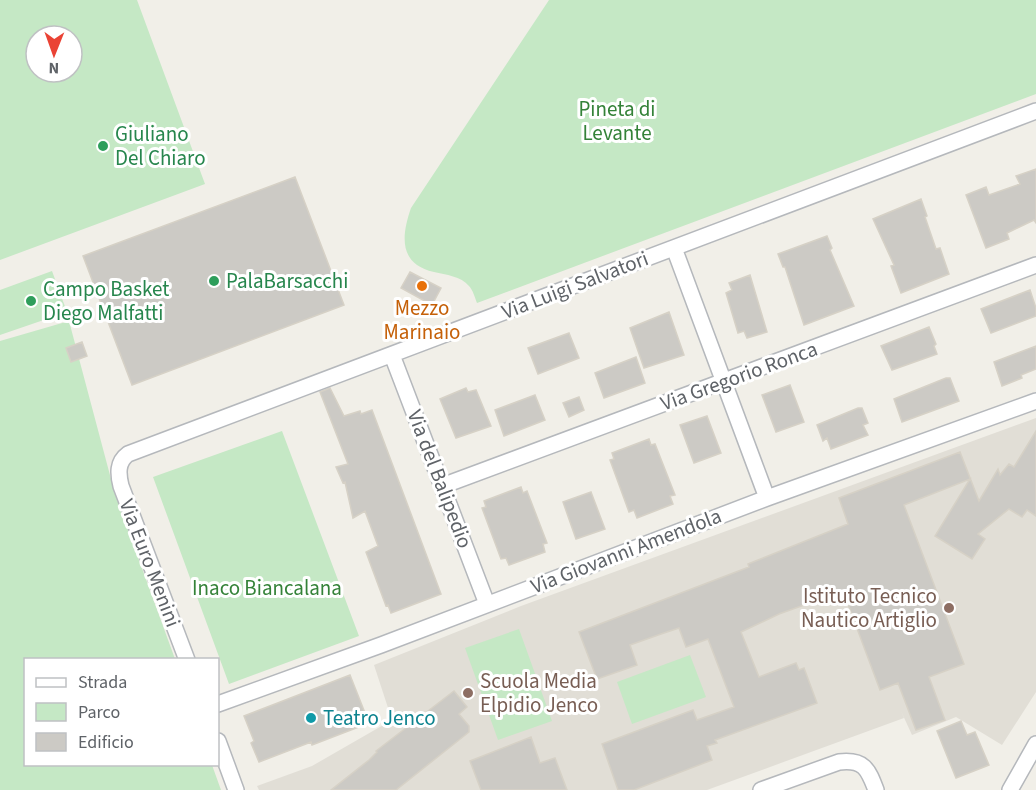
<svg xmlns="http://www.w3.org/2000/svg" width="1036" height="790" viewBox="0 0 1036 790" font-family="'Source Sans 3',sans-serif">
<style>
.education{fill:#e1ded6}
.green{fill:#c5e8c5;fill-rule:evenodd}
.building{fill:#cccac5;stroke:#d6d1c6;stroke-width:1.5}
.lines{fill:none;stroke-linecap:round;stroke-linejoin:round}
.minor-casing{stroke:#b5b8bc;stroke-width:18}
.minor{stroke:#fff;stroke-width:15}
.leisure-dot{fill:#2e9e5b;stroke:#fff;stroke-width:2}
.food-dot{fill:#e8710a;stroke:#fff;stroke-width:2}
.education-dot{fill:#8d6e63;stroke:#fff;stroke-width:2}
.culture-dot{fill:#0f9aa8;stroke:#fff;stroke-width:2}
.labels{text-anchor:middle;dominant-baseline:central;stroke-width:6;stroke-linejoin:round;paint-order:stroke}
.park-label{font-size:21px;fill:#348238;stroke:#fff}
.leisure-label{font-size:21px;fill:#27864d;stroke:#fff;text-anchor:start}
.street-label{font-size:21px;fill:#5f6368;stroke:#fff}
.food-label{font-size:21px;fill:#c56008;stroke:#fff}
.education-label{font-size:21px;fill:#785e54;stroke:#fff;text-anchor:end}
.culture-label{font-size:21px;fill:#0d838f;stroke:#fff;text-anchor:start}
</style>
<rect width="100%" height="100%" fill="#f1efe8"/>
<path class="education" d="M1036,418V692L1002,745L956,717L912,735L901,711L904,718L707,790H259L257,786L312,766L392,720L374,665L521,606Z"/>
<path class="green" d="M0,0H137L205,184L0,260ZM36,36H72V72H36Z
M549,0H1036V94L477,303C475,298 473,290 469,286C461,276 446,275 434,272C399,264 401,237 411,208Z
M52,271L67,312L0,335V290Z
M69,321L115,494L175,659L26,660V764L212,765L221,790H0V341Z
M282,431L359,636L229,684L153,477Z
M519,629L552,721L498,740L465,648Z
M690,655L706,697L632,724L617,682Z"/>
<path class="building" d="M1036,169V223L1034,220L1007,233L1009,239L986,248L966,195L986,187L989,195L1020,184L1016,176Z
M295,177L344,305L132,385L83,256Z
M921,199L927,216L925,217L936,249L940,248L949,274L901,293L891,266L894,265L873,219Z
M827,236L832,248L830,250L854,306L804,325L785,267H783L778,254Z
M410,272L441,288L432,305L401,288Z
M750,275L767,332L747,338L744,331L738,333L726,293L732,290L729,283Z
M1030,290L1036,308V316L991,333L981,309Z
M669,312L684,355L644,368L630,328Z
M929,327L936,344L934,346L937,354L892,370L881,346Z
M569,333L579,358L538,374L528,348Z
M82,342L87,356L71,362L66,348Z
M1036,346V369L1021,375L1022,378L1002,386L994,362Z
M636,357L645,383L604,398L595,373Z
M946,378H950L959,401L902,422L894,399Z
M790,385L804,422L776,432L762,395Z
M330,388L344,416L360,411L361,414L372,410L441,594L391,613L388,605L386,606L366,552L378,546L365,511L353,518L345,482L343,483L336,467L348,464L320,392Z
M466,388L468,392L476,390L491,426L456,438L440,399Z
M535,395L545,420L504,436L495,410Z
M579,397L584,410L569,417L563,403Z
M858,408H862L868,423L863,425L868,435L831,449L827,438L823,441L817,425Z
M707,416L721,453L694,463L680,425Z
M1036,431V516L1027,510L1022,517L1009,509L978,534L985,539L972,559L935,536L970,479L904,505L964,664L929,677L945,720L916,730L898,683L880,690L843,591L779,614L741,632L759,677L796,663L799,670L804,668L817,703L715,740L717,743L707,746L712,760L634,790H618L602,744L693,710L697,720L734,707L708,639L686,647L679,628L661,634L630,645L637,665L597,679L579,632L749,567L748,564L848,524L839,498L960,452L979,501L998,469L1000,475L1009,464L1014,467Z
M649,439L651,445L655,444L675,495L670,496L673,504L637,518L634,510L629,512L610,460L614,459L612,453Z
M521,487L523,493L527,491L547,543L543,544L545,552L509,565L506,558L501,559L482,508L486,507L484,501Z
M591,492L605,529L576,539L563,502Z
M350,675L369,723L312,745L311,742L259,762L251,743L254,741L244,716Z
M454,691L467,707L459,714L469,726V732L396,790H331L369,760L377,752L376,751Z
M961,721L967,735L975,732L989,765L956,778L937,731Z
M531,737L540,763L555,758L567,790H481L470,761Z"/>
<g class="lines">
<defs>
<path id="minor" d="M674,248L767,498
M392,355L487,604
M442,486L1036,265
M187,660L121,486C118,474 117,462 128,454L1036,111
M218,704L381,645L767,498L1036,401
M218,741L236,790
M761,790L839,762C864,759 868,769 876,790
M1010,790L1036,744"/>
</defs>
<use href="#minor" class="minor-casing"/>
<use href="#minor" class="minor"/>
</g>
<g class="leisure-dot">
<circle cx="103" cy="146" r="6"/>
<circle cx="214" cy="281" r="6"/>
<circle cx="31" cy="301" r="6"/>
</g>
<circle class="food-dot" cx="422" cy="286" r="6"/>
<g class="education-dot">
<circle cx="949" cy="608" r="6"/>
<circle cx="468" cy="693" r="6"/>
</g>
<circle class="culture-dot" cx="311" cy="718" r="6"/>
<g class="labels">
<g class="park-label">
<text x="617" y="109">Pineta di<tspan x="617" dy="24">Levante</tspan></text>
<text x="267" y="588">Inaco Biancalana</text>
</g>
<g class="leisure-label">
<text x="115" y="134">Giuliano<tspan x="115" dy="24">Del Chiaro</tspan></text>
<text x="226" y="281">PalaBarsacchi</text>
<text x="43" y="289">Campo Basket<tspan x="43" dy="24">Diego Malfatti</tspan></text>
</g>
<g class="street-label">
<text transform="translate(575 285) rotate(-21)">Via Luigi Salvatori</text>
<text transform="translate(739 376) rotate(-20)">Via Gregorio Ronca</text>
<text transform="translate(440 479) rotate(69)">Via del Balipedio</text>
<text transform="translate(626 551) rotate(-21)">Via Giovanni Amendola</text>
<text transform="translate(150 563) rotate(69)">Via Euro Menini</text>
</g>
<g class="food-label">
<text x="422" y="308">Mezzo<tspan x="422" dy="24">Marinaio</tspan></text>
</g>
<g class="education-label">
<text x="937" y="596">Istituto Tecnico<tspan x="937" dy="24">Nautico Artiglio</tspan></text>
<text x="480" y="681" text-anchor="start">Scuola Media<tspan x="480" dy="24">Elpidio Jenco</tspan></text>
</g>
<g class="culture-label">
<text x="323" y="718">Teatro Jenco</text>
</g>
</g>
<rect x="24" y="658" width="195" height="108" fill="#ffffff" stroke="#bfc1c3" stroke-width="1.5"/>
<rect x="36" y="678" width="30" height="9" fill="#ffffff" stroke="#bfc1c3" stroke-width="1.5"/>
<text x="78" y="688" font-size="18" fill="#5f6368">Strada</text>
<rect x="36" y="703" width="30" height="18" fill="#c5e8c5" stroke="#bfc1c3" stroke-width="1.5"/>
<text x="78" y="718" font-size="18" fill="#5f6368">Parco</text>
<rect x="36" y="733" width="30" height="18" fill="#cccac5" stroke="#bfc1c3" stroke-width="1.5"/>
<text x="78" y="748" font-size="18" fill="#5f6368">Edificio</text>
<g transform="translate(54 54) rotate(181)"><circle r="28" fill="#ffffff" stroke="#bfc1c3" stroke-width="1.5"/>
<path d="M0-4.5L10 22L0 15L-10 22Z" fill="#ea4335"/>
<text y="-9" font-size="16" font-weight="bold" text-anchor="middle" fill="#5f6368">N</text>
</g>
</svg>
